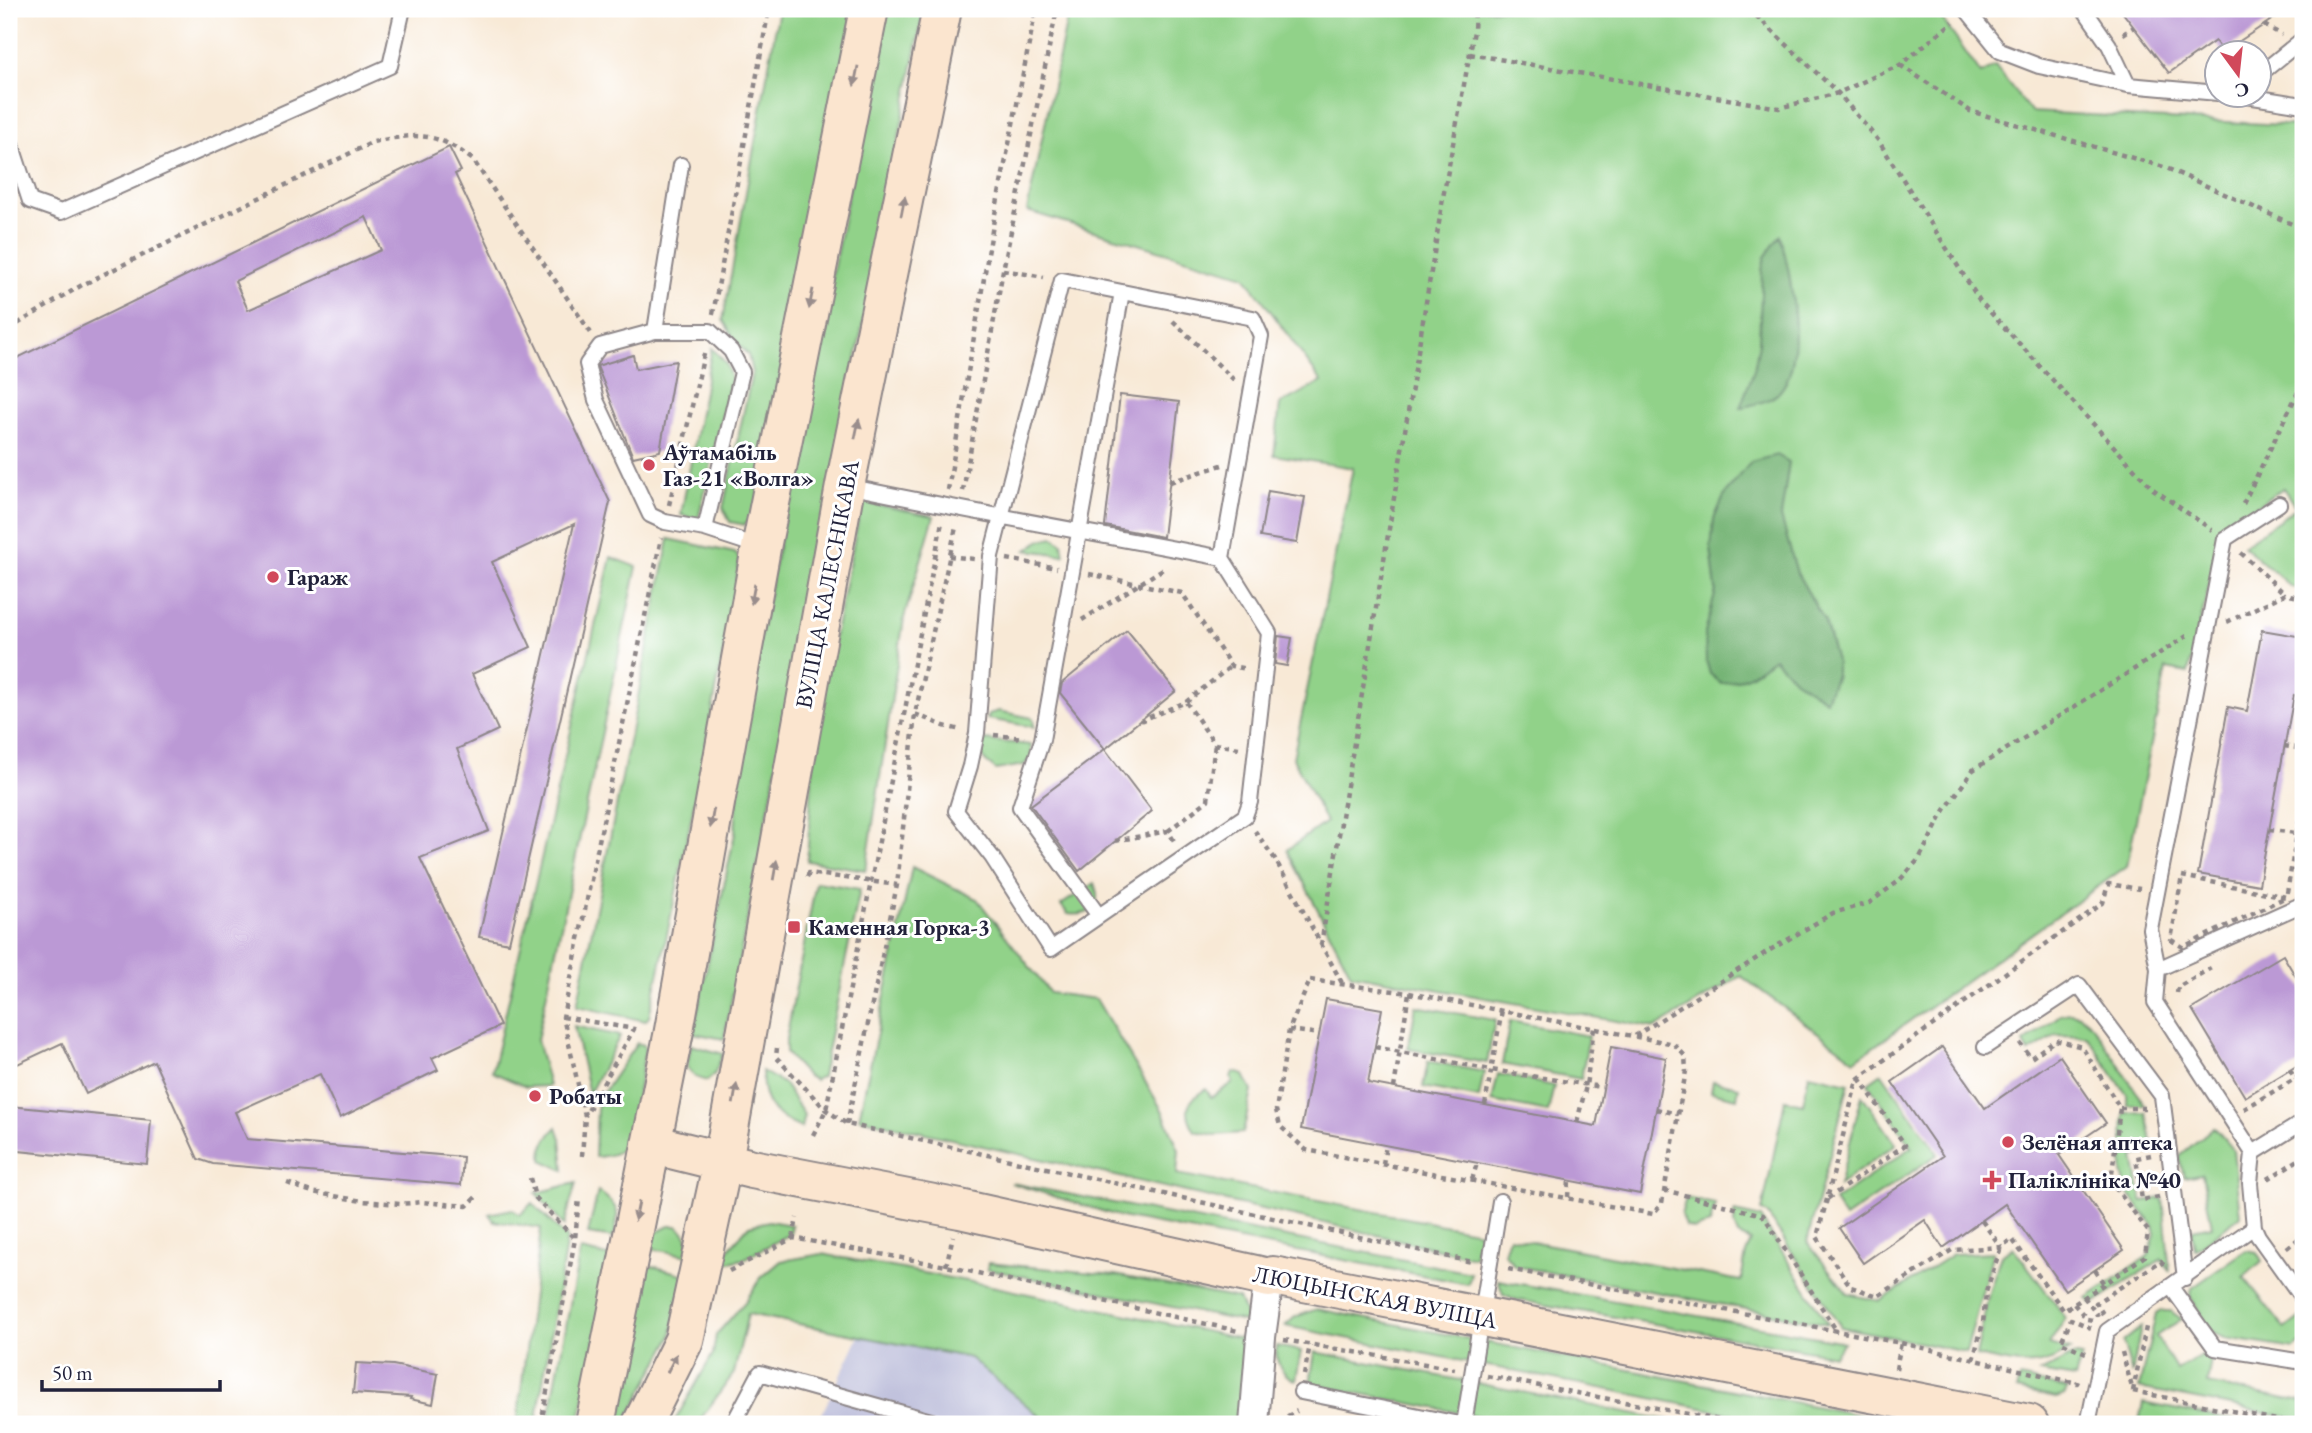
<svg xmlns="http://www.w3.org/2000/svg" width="2312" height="1433" viewBox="0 0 2312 1433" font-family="'EB Garamond',serif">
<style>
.industrial{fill:#c1c2dd}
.green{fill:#91d289;stroke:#5a7a62;stroke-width:2}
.forest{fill:#74b475;stroke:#4b6b58;stroke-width:2}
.building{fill:#bb99d5;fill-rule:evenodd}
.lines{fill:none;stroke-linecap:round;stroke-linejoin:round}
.lane-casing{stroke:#8d8688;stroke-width:18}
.street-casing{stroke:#8d8688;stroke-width:32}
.secondary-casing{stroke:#8d8688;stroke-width:42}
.path{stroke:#8d8688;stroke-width:4.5;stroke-dasharray:5 5;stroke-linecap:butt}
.lane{stroke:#fff;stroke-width:14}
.street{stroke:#fff;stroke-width:28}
.secondary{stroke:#fbe5cf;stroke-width:38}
.oneway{fill:#998d8c}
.poi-dot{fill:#d1495b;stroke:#fff;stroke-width:2.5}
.labels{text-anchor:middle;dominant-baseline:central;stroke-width:6;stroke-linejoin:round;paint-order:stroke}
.poi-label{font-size:23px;font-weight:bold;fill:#22223b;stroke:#fff;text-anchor:start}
.street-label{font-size:23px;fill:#22223b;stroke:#fff}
</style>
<rect width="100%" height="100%" fill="#fff"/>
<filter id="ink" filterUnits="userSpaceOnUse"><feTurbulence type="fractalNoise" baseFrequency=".0143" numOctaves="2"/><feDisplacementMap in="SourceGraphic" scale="14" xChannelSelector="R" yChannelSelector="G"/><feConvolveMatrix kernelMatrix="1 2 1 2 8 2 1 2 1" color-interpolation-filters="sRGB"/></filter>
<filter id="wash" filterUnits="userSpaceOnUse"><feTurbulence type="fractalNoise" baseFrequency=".00686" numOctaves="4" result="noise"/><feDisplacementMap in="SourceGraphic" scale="28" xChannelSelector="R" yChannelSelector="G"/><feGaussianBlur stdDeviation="1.57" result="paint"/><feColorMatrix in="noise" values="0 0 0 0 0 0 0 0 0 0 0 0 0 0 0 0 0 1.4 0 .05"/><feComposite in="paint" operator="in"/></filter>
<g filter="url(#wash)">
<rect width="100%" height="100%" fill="#f8e9d6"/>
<path class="industrial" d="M859,1336L970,1358L1049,1424H817Z"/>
<path class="green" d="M779,9H855L755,515L745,525L730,522L723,508L752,373L748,355L736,342L723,320Z
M885,9H924L724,1039L693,1033L735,833L741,733Z
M1069,9H1935L1981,74L1995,66L2031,112L2303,126V589L2291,587L2243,545L2296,508L2283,488L2223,529L2188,673L2166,669L2127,866L1855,1060L1741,976L1655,1028L1351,974L1287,850L1326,822L1293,758L1353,468L1274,455L1280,404L1322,382L1245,276L1027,211Z
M712,348L726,363L731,379L698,520L681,515Z
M862,502L934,516L904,618L866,870L807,861L815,729Z
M1053,537L1062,543L1064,555L1027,550L1041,540Z
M669,539L735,553L740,559C713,713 683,865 649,1017L645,1021L577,1006Z
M611,557L637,567L537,1040L549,1086L526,1087L492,1072Z
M998,711L1033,718L1034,727L987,719L989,714Z
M984,740L1031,745V758L1024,765L996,770L985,761L980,752Z
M912,867L977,899L1050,993L1096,999L1162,1110L1179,1150L1177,1174L1480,1232L1474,1257L859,1118Z
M816,882L860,889L822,1076L815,1080L807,1076L786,1053V1039Z
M1094,883C1103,906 1091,917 1068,914L1061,905Z
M1416,1006L1495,1020L1487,1063L1408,1049Z
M2070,1013L2080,1015L2093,1026L2145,1105H2127V1095L2087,1036L2057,1035L2029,1052L2024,1043L2060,1015Z
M1510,1021L1589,1036L1581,1079L1502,1064Z
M574,1026L620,1036L589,1094Z
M637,1043L644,1045L645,1050L630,1139C621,1153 613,1156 595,1157L597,1108L603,1093Z
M691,1045L723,1054L714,1075L707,1081L695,1077L687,1067Z
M1428,1061L1484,1072L1479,1098L1423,1087Z
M762,1071L784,1084L804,1115L801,1128C772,1116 762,1103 762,1071Z
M1233,1072L1244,1075L1252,1091L1243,1133L1215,1135L1195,1131C1183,1111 1186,1101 1206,1089L1211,1097L1233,1083L1231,1077Z
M1882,1073L1938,1154L1845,1218L1834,1201L1912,1147L1868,1083Z
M1498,1074L1554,1086L1548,1112L1492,1101Z
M1809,1074L1849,1083L1807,1242L1848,1294L1880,1301L1953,1254L1993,1252L1966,1352L1841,1327L1767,1214L1762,1211L1785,1100L1803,1104Z
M1713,1081L1739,1087L1737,1098L1711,1092Z
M1862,1095L1896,1144L1839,1185Z
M2146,1112L2154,1152L2134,1157L2142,1201L2163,1198L2170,1272L2162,1259L2092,1304L2087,1298L2148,1256L2155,1235L2153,1225L2127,1192L2122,1172L2124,1113Z
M557,1127L561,1139L564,1170L542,1160C542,1145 546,1138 557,1127Z
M2214,1127L2233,1149L2240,1216L2195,1250L2192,1230L2212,1226L2202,1174L2184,1177L2179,1156Z
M576,1183L564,1226L536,1193Z
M1011,1183L1471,1273L1468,1284L1121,1217Z
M598,1191C621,1207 619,1212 614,1238L588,1234Z
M1686,1198L1715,1204L1710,1224L1694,1229L1685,1226L1681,1215Z
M532,1203L567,1238L536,1424H517L541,1228L494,1221L489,1214L512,1209L520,1215Z
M1735,1212L1761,1218L1828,1324L1515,1266L1504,1253L1509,1237L1741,1281L1746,1253L1751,1241L1738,1235L1734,1225Z
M769,1221L792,1225L790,1234L744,1259L724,1263L722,1257L749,1226Z
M669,1226H677C688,1235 690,1242 689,1256L649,1248L653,1234Z
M2013,1247L2066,1318L2049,1344L2070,1350C2037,1373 2013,1363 1976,1356L1989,1292L2001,1255Z
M580,1250L612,1257L579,1424H548Z
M2246,1250L2257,1252L2262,1261L2244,1277L2285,1329L2303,1315V1342L2294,1349L2225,1338L2212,1333L2190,1296L2192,1288Z
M822,1254L982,1284L1251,1341L1243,1424H1049L970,1358L748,1314L734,1373L697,1424H673L713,1354L716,1335L745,1302L761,1278L781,1261Z
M988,1263L1115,1275L1239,1299L1249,1323L987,1269Z
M645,1264L685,1275L671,1338L625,1424H612Z
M1498,1280L1844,1342L1834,1355L1517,1300L1503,1294Z
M1317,1309L1906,1424H1783L1285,1326L1295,1317Z
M2161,1311H2170L2182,1319L2156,1336L2177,1370L2204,1354L2211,1359L2207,1384L2303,1402V1420L2139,1388L2156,1314Z
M2141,1327L2132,1374L2123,1342Z
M1276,1346L1301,1351L1296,1380C1281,1375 1275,1361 1276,1346Z
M1315,1352L1688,1424H1518L1310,1384Z
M2075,1355L2082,1356L2075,1378L2040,1372Z
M2020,1378L2067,1389L2065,1395L2056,1398L2016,1390Z
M2143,1403L2251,1424H2158L2139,1421Z"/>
<path class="forest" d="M1780,236C1791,273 1807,360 1780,391C1771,402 1753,404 1740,408L1754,370L1759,343L1762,270L1765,257Z
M1777,455L1789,462L1781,517L1797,573L1825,622L1836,661V675L1826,700L1795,680L1774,658C1755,672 1746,681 1721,683L1710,674L1706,660L1705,633L1716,590L1711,548L1714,519L1725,494L1751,462Z"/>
<g id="blocks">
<path class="building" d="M2120,9H2288L2223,52L2215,41L2169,73Z
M449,147L461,171L455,174L610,502L509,943L479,937L574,524L492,562L531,647L472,674L498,730L457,749L489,831L420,858L500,1026L432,1058L438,1070L340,1118L320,1074L235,1112L247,1139L463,1157L461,1185L213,1164L198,1159L154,1061L86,1094L62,1043L9,1068V362ZM366,217L381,250L248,310L235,281Z
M633,355L636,369L676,361L660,451L633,457L597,366Z
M1120,395L1179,402L1163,537L1105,526Z
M1268,491L1305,497L1297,543L1260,537Z
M1127,630L1176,691L1105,749L1060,693L1062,683Z
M2262,630L2303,637V697L2294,695L2259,885L2198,874L2228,707L2247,711Z
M1278,636L1292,638L1287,666L1275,664Z
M1105,749L1152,811L1079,871L1031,805Z
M2283,955L2303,989V1062L2245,1097L2192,1009Z
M1326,999L1382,1009L1368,1083L1596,1126L1611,1047L1666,1058L1640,1194L1301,1129Z
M1942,1047L1985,1108L2060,1056L2106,1123L2059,1155L2124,1250L2065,1290L2005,1204L1943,1248L1925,1220L1863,1263L1839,1228L1943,1156L1892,1082Z
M9,1106L151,1120L147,1164L9,1150Z
M356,1363L393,1365L438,1374L433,1404L410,1399L411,1397L353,1393Z"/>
</g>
</g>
<g filter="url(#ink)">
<use href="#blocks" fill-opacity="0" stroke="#8d8688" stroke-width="2"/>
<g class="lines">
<defs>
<path id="lane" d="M1966,9L2000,51L2039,66L2128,85
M2084,9L2109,45L2128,85L2218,93
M2260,74L2303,39
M2234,94L2303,105
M9,137L30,201L61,212L390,66L403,9
M681,165L655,331H710L731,351L742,372L705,529L760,547
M1122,292L1062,280L991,556L977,733L970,766L956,811L992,857L1051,949L1099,916L1020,807L1042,740L1122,292L1253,318L1261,336L1222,558
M655,331L600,346L587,364L596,400L650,515L665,522L705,529
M847,486C971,512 1097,534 1222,558L1269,633L1250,802L1245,816L1099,916
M2279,504L2225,539L2150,929L2158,969L2155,1002L2253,1153L2250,1183L2254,1227L2258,1236L2303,1299
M2158,969L2303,904
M1985,1047L2079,985L2162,1096L2185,1278
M2253,1153L2303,1122
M2171,1287L2215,1348L2303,1362
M1301,1392L1459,1424
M733,1424L760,1373L931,1421L935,1424
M1464,1424L1500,1201
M2088,1424L2107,1331L2254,1227"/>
<path id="street" d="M1254,1424L1261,1337L1269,1278"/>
<path id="secondary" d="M651,1144L752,1169L960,1209L1269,1278L1273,1276L1340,1289L2029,1424
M595,1424L673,1036L761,548L869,9
M642,1424L684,1340L723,1161L845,486L942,9"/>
</defs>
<use href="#lane" class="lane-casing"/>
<use href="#street" class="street-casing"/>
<use href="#secondary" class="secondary-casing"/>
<path class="path" d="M1749,9L1838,93L1878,140L1980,301L2153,489L2212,530
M2264,25L2282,35
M2123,34L2134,27
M1470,54L1779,108L1838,93L1900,65L1953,22
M1900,65L1970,111L2164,167L2303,229
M1003,270L1044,277
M713,314L769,9
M1173,321L1234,380
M9,329L82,285L373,142C417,133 436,131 473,160L591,333
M1170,482L1222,465
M948,490L994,219L1036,9
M963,491L1003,270L1057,9
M2243,504L2303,382
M669,505L705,350
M2241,553L2285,594
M949,556L974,559
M1007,559L1057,568
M1089,574L1182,593L1231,666L1247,669
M1082,620L1166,567
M2227,622L2285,594L2303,598
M1186,702L1231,666
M915,714L944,726L961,730
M1140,721L1186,702L1215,744L1239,748
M994,735L1024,738
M2284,746L2303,749
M2269,830L2297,833
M1168,831L1208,800L1215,744
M1255,831L1275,859L1342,983
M1115,841L1168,831L1176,844
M2182,876L2286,897L2183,947L2171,940Z
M807,877L809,873L897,885
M2287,893L2303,797
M1321,945L1444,192L1474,31L1475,9
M1310,980L1409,993L1674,1044L1685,1056L1686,1071L1662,1203L1653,1214L1306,1150L1280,1126L1276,1110L1289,1030Z
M2177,993L2178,987L2211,968
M563,1017L634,1029L585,1116
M1289,1030L1320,1034
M1635,1036L1765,953L1833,913L1869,903L1899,881L1919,859L1945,810L1973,770L2187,636
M1375,1047L1491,1070L1602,1087
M777,1048L776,1057L826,1110L847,1124L1472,1262
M2290,1070L2295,1079
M1859,1078L1905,1145L1827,1199L1857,1080L1859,1078L2103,903L2108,884L2140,889
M1394,1088L1409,993
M1485,1105L1502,1010
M2120,1108H2146
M1656,1109L1678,1114
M2244,1109L2303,1074
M1577,1122L1586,1086L1594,1028
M847,1124L897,885L915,714L956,527
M813,1135L826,1110L942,522
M2151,1155L2136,1158L2142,1200L2159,1197
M582,1156L585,1116L563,1017L661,538
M1383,1164L1386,1145
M530,1178L535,1197L575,1239
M2268,1179L2303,1157
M1472,1180L1477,1163
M287,1183L312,1192L362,1201L400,1204L422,1202L467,1206L478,1195
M1664,1190L1763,1215L1836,1330
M1568,1197L1569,1180
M1827,1199L1817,1237L1851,1287L1878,1296L1952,1250L2001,1247L2012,1239L2064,1311L2145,1256L2148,1231L2111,1182L2120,1108L2082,1047L2055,1040L2031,1058L2020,1043
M1982,1221L2001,1247
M793,1238L797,1218
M2287,1248L2303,1235
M946,1266L953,1236
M1508,1269L1901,1343L2077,1383L2078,1381
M2095,1270L2104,1284
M729,1271L793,1238L946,1266L1238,1331
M2084,1297L2098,1316
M2074,1304L2087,1319L2093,1320
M2103,1314L2096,1303L2161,1261L2164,1266
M1284,1340L1455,1369
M2122,1352L2133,1391
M2086,1353L2061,1342L2071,1319L2091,1328
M1973,1360L1983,1323L1986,1292L2001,1247
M1896,1369L1901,1343
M1304,1375L1310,1345
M1487,1376L1741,1424
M2133,1391L2297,1424
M2133,1391L2146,1327
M541,1424L575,1239L579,1198
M1282,1424L1284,1418L1297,1411"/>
<use href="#lane" class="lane"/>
<use href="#street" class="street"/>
<use href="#secondary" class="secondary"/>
</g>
<defs><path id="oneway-solid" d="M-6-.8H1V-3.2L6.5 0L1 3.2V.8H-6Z" transform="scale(1.75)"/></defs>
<g class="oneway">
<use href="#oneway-solid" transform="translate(856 76) rotate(101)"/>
<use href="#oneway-solid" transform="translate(903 206) rotate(-79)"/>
<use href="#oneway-solid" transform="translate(811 299) rotate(101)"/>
<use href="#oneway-solid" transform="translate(857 429) rotate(-78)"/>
<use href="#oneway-solid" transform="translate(753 594) rotate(100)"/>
<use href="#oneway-solid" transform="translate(712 818) rotate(100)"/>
<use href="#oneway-solid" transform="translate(775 870) rotate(-80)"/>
<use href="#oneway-solid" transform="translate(735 1094) rotate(-80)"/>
<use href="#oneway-solid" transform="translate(637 1211) rotate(102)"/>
<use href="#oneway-solid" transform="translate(672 1363) rotate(-63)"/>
</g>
</g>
<g class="poi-dot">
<circle cx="649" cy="465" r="7"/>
<circle cx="273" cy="577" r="7"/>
<rect x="787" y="920" width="14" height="14" rx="3.5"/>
<circle cx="535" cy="1096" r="7"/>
<circle cx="2008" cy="1142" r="7"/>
<path d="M1988.5 1169.5h7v7h7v7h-7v7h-7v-7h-7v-7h7z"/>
</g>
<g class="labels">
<g class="poi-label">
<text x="663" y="452">Аўтамабіль<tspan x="663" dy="26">Газ-21 «Волга»</tspan></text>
<text x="287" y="577">Гараж</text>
<text x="808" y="927">Каменная Горка-3</text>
<text x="549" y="1096">Робаты</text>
<text x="2022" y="1142">Зелёная аптека</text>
<text x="2008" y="1180">Паліклініка №40</text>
</g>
<g class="street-label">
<text transform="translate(827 584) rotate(-79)">ВУЛІЦА КАЛЕСНІКАВА</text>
<text transform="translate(1375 1297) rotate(11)">ЛЮЦЫНСКАЯ ВУЛІЦА</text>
</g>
</g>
<rect width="2312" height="1433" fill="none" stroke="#fff" stroke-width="35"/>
<g transform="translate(2238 74) rotate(165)"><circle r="33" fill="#ffffff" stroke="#a7a7b1" stroke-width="2"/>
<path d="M0-5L12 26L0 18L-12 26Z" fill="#d1495b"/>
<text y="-10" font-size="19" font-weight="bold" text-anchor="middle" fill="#22223b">С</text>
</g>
<path d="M42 1380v10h178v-10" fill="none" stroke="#22223b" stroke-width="3.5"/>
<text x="52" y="1380" font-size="21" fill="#22223b" stroke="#ffffff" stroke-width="5" paint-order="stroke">50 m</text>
</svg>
